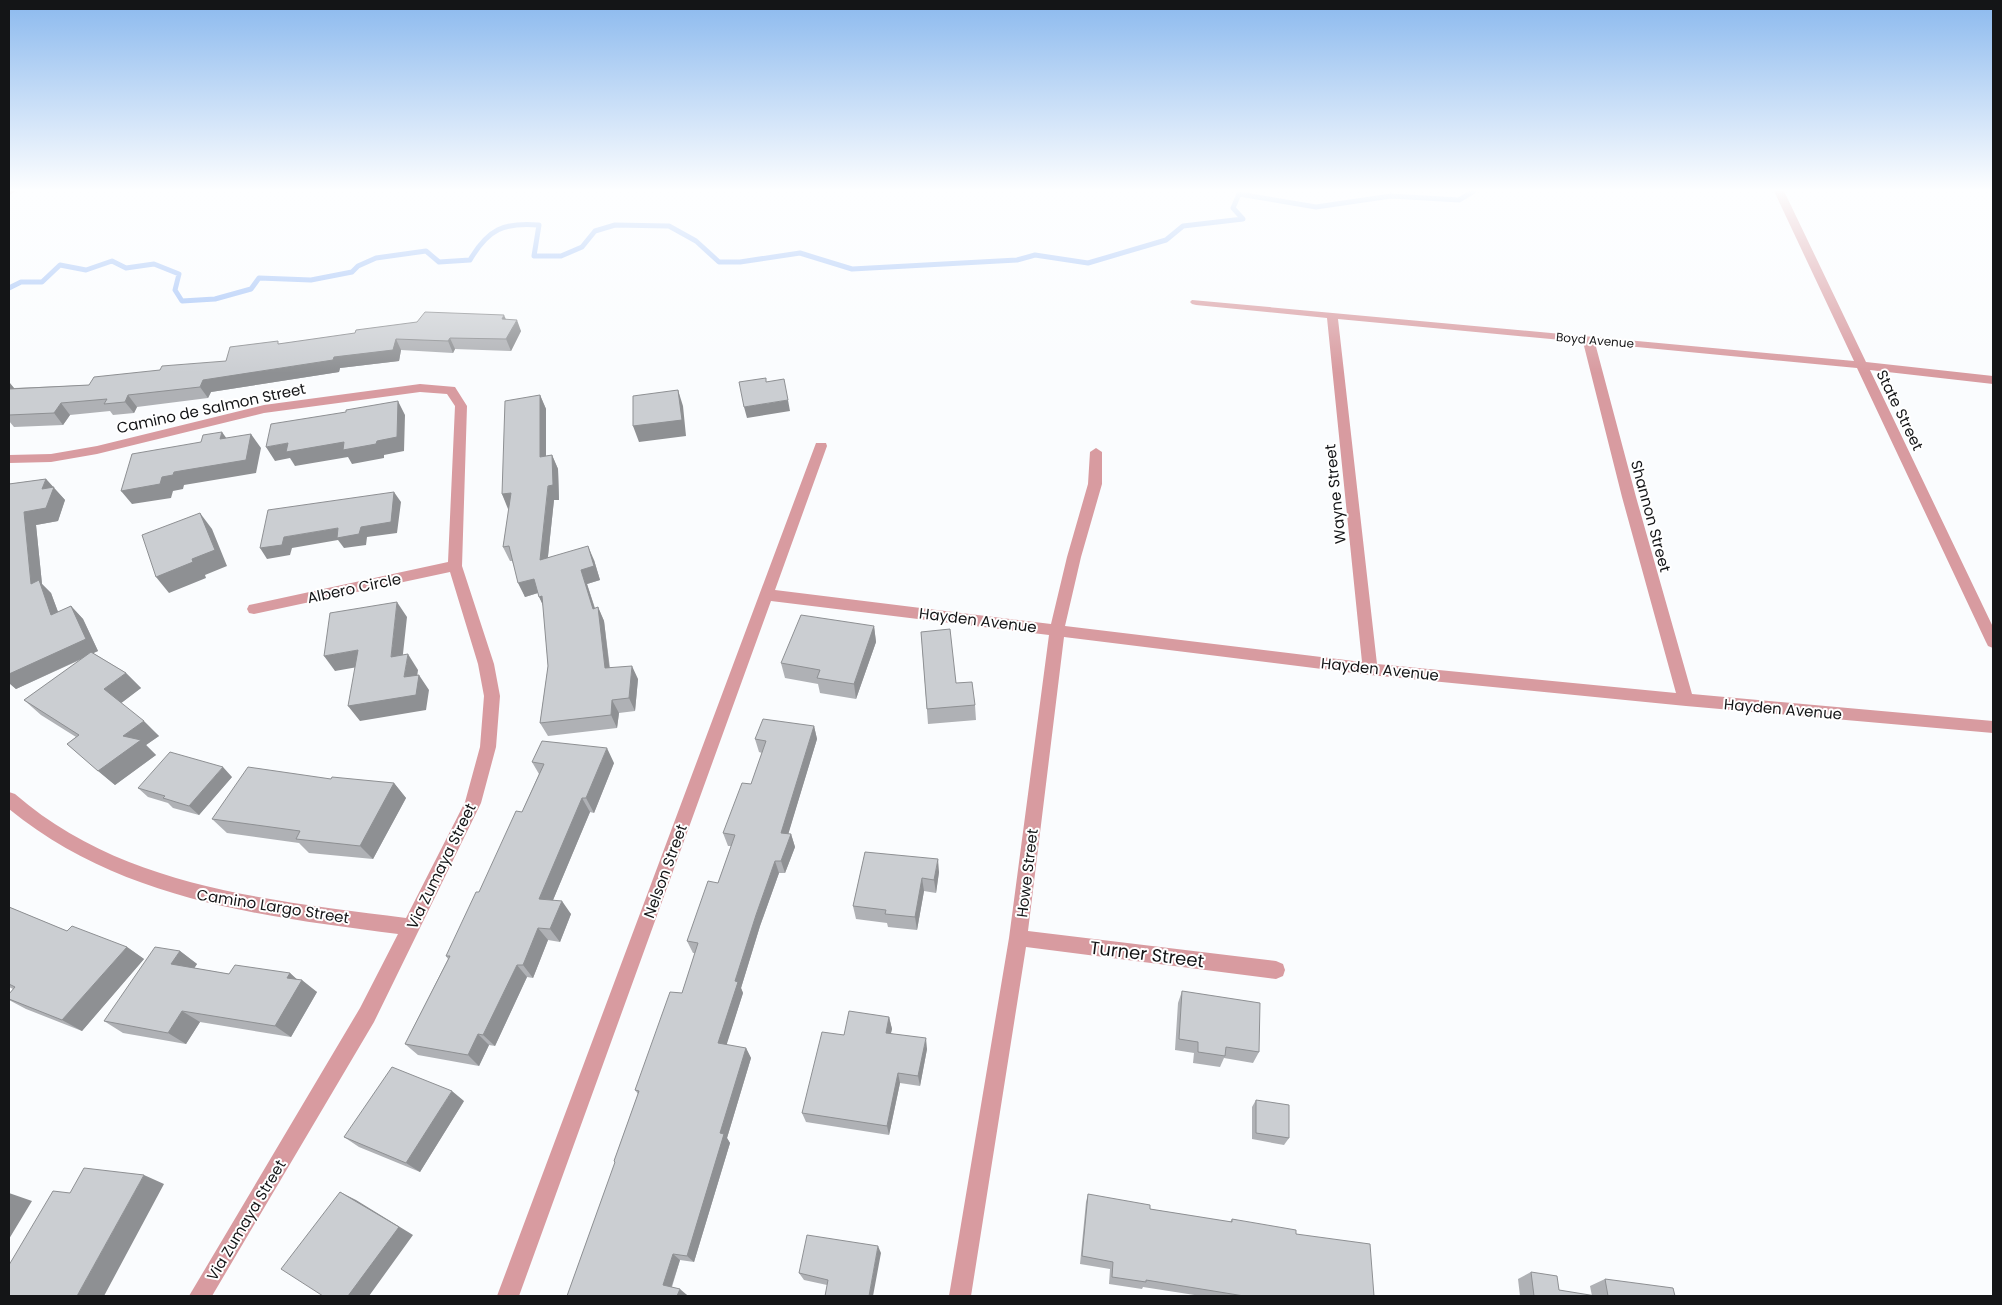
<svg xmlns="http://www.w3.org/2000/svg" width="2002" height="1305" viewBox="0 0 2002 1305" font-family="Poppins,sans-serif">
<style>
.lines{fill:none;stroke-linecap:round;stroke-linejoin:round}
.stream{stroke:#a1c1f6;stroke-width:5}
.minor{fill:#d89ba0;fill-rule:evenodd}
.secondary{fill:#c26a74;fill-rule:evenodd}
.wall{fill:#afb1b5}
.shaded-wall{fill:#8e9093}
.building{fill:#cbced2;stroke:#8e9093}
.labels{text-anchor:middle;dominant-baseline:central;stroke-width:4;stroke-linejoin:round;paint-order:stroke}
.far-street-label{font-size:12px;fill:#141517;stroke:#fff}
.street-label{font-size:15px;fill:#141517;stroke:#fff}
.near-street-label{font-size:18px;fill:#141517;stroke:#fff}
</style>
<rect width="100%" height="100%" fill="#fafcfe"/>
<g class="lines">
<path class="stream" d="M9,288L21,282H42L60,265L86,270L112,261L126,268L154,264L179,274L175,290L182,301L215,299L251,289L259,278L311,280L352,272L358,266L376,258L426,251L439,262L470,260C488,229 504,222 539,225L534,256H561L582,247L595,231L615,225L669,226L696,241L719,262H740L800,253L852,269L1017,260L1035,255L1088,263L1166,240L1183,226L1243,219L1233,208L1239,194L1316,207L1391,196L1459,200L1474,191"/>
<path class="minor" d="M1774,191H1784L1866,362L1993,376V384L1870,370L1993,627V648L1988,646L1986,642L1857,368L1595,343L1636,497L1692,694L1993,721V733L1686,706L1370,675L1064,637L1028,931L1276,961L1283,964L1285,970L1283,976L1276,979L1026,947L971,1296H949L1009,938L1049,635L771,601L519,1296H497L816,443H826L827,446L775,590L1051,624L1067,557L1088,484L1090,452L1096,448L1102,452V484L1081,557L1065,626L1362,662L1327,318L1196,305L1192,304L1190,302L1192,300L1854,361ZM1338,319L1583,342L1622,497L1676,693L1377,664Z
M420,384L455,387L467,406L462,566L494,664L500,696L496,747L481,803L374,1022L212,1296H189L360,1008L398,934C261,916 120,900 9,809V792L15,794C123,888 270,900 406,918L465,802L480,747L484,696L478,664L450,572L254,614L249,613L247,609L249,605L254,604L448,562L455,406L447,394L420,392L264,413L97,454L51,462L9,463V455L51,454L97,446L264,405Z"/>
<path class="secondary" d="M9,191H16L9,195Z"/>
</g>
<path class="wall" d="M506,320L521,331L511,351L455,349L453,353L401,350L399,361L340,368L339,372L211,392L208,398L137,407L134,413L113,415L110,411L70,415L63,425L14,427L9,421V382L14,388L89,385L160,370L226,361L280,344Z
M540,395L546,409V456L552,455L558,469L559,500H554L548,557L594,560L600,580L587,584L595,608L598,607L604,621L610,668L638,679L635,711L619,713L617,728L548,736L540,723L548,666L543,606L538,593L525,597L512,561H510L503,547L509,508L502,494Z
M46,479L65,500L58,521L36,525L42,584L51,593L58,612L71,606L83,619L98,651L93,653L126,673L141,688L121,703L159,736L146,745L156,755L115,785L67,744L76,737L41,715L24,700L82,659L16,689L9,683V484Z
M874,626L876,642L856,699L820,693L818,684L785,678L781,663Z
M921,632L956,683L975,705L976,720L928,724Z
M814,726L817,739L788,834H791L795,847L785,873H779L760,926L741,988L743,993L726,1045L746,1048L751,1058L727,1138L730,1143L694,1262L680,1260L672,1287L687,1295L686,1296H567L615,1163L614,1161L638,1094L635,1090L682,993L695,953H693L687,941L718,883L731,846H728L723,833L751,784L762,753L759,752L755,739Z
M532,762L614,763L594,813L590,812L553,900L571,914L560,942L548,940L533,978L527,977L495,1046L489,1045L479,1066L418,1055L405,1044L448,959L446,956L479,892L522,812L539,774Z
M232,777L199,815L173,808L168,803L148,797L138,788Z
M331,779L394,783L406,798L373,859L309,853L299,843L227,833L212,819Z
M865,852L939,872L936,893L924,891L917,930L888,927L887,923L856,919L853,906Z
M9,907L67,931L127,947L144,959L82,1031L26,1009L9,1000V994L13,989L9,987Z
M180,951L197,964L194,968L229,974L290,973L296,979L317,992L291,1037L200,1022L186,1044L123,1033L104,1021Z
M1182,991L1259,1052L1253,1063L1224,1058L1220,1067L1193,1063L1194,1053L1175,1050L1178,1003Z
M889,1017L892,1029L891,1033L927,1049L920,1086L900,1083L889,1135L806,1122L802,1113L844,1035Z
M1256,1100L1289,1138L1284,1145L1252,1139V1107Z
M464,1101L420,1172L359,1147L344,1137Z
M1088,1194L1150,1209L1230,1222L1232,1219L1296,1234L1374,1296H1201L1143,1287L1142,1289L1109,1284L1110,1269L1080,1264L1086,1202Z
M881,1253L827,1285L804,1280L799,1273Z
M1531,1272L1559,1290L1592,1296L1590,1286L1605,1279L1675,1296H1520L1518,1279Z"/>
<path class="shaded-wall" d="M504,315L509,326L502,319Z
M517,320L521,331L511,351L506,339Z
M450,338L455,349L453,353L448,341Z
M396,339L401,350L399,361L340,368L339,372L211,392L208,398L200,387L203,380L334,357Z
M9,382L18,393L9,396Z
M678,390L683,406L686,436L639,442L633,426Z
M128,395L137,407L134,413L125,402Z
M540,395L546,409V471L540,457Z
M788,400L790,411L747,418L744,407Z
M398,401L405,415L404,451L384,455V458L352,464L348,457L295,466L290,458L275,461L266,447L288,443L344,442L377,441Z
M61,403L70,415L63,425L54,413Z
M222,432L232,446L220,439Z
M251,434L261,448L256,473L184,485L183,489L173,491L171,498L132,504L121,491L174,472Z
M552,455L558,469L559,500H554L546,574L540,560Z
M46,479L65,500L58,521L36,525L42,584L51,593L64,628L51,615L31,584L24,512L42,489Z
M394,492L401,502L397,533L367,537L366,545L344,548L338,540L292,548L290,555L267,559L260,548L284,537L338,528L361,527Z
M511,493L518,507L508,509L502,494Z
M200,513L212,529L227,566L205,575L206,578L169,593L156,577L192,559Z
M588,546L594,560L600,580L587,584L599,622L593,609L581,570Z
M534,579L541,592L525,597L518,583Z
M542,596L546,611L539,597Z
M397,602L407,617L401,672L391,657Z
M71,606L83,619L98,651L16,689L9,683V674Z
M598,607L604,621L611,682L605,668Z
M874,626L876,642L856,699L854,684Z
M358,650L369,665L335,671L324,656Z
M408,654L418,670L415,692L404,677Z
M632,666L638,679L635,711L629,698Z
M126,673L141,688L120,704L104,689Z
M419,675L429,690L426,710L360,721L348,706Z
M612,700L619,713L617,728L611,715Z
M144,721L159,736L146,745L156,755L115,785L98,771L123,736Z
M814,726L817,739L785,845L781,833Z
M607,748L614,763L594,813L586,798Z
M223,767L232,777L199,815L189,806Z
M394,783L406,798L373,859L360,846Z
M582,798L590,812L548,912L539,899Z
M791,834L795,847L785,873L781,861Z
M938,859L939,872L936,893L934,880Z
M775,861L779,873L760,926L741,988L743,993L724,1053L718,1043L735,981L756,915Z
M922,878L924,891L917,930L915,917Z
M562,901L571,914L560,942L550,929Z
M538,928L548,940L533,978L523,965Z
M127,947L144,959L82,1031L62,1020Z
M180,951L197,964L189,976L171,964Z
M517,965L527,977L495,1046L483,1035Z
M290,973L300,982L302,980L317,992L291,1037L275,1026L287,978Z
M182,1011L200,1022L186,1044L168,1033Z
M889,1017L892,1029L888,1044L886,1033Z
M478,1034L489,1045L479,1066L468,1055Z
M926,1038L927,1049L920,1086L918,1076Z
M746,1048L751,1058L727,1138L730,1143L694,1262L687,1256L720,1133Z
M898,1073L900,1083L889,1135L887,1126Z
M452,1091L464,1101L420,1172L406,1163Z
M144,1175L164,1184L104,1296H77Z
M340,1192L356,1200L413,1235L369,1296H348Z
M9,1193L32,1201L9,1239Z
M878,1246L881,1253L873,1296H869Z
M673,1254L680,1260L670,1291L663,1285Z
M680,1289L687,1295L686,1296H677Z"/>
<path class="building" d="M425,312L504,315L502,319L517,320L506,339L450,338L448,341L396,339L393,350L334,357L333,360L203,380L200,387L128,395L125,402L104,404L107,399L61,403L54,413L9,415V410L10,409H9V389L89,385L94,377L160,370L162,366L226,361L230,347L278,341V344L355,333L356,330L417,322Z
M766,378V382L784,379L788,400L744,407L739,382Z
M678,390L682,420L633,426V396Z
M540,395V457L552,455L553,485L548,486L540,560L588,546L594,566L581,570L593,609L598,607L605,668L632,666L629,698L612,700L611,715L540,723L548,666L542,596L539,597L534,579L518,583L509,546L503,547L511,493L502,494L505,401Z
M398,401L397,437L377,441L376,444L343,450L344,442L286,452L288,443L266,447L271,424L346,412V410Z
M222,432L220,439L251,434L246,460L174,472L173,475L162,477L160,484L121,491L132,454L201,442L203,435Z
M46,479L42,489L54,487L46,508L24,512L31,584L39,580L51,615L71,606L86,639L9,674V484Z
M394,492L391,522L361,527L359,534L337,538L338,528L284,537L282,545L260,548L268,510Z
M200,513L215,550L192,559L193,562L156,577L142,535Z
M397,602L391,657L408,654L404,677L419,675L416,695L348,706L358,650L324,656L330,613Z
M801,615L874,626L854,684L817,678L820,670L781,663Z
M950,629L956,683L972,682L975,705L927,709L921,632Z
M91,652L126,673L104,689L144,721L123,736L141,740L98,771L67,744L79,735L24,700Z
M763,719L814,726L781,833L791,834L781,861H775L756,915L735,981L738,982L718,1043L746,1048L720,1133L724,1134L687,1256L673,1254L663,1285L680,1289L677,1296H567L615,1162L614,1161L639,1091L635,1090L670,992L682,993L698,943L687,941L708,881L718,883L735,835L723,833L742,783L751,784L766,741L755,739Z
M542,741L607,748L586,798H582L539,899L562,901L550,929L538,928L523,965H517L483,1035L478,1034L468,1055L405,1044L450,956H446L476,892H479L516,811L522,812L544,764L532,762Z
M170,752L223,767L189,806L163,798L165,796L138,788Z
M248,767L331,779L332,777L394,783L360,846L296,839L300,831L212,819Z
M865,852L938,859L934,880L922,878L915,917L885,914L886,910L853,906Z
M9,907L67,931L72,926L127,947L62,1020L9,999V994L15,987L9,984Z
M155,947L180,951L171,964L229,974L235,965L290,973L287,978L302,980L275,1026L182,1011L168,1033L104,1021Z
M1182,991L1260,1003L1259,1052L1226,1047L1225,1056L1198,1052V1042L1179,1039Z
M849,1011L889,1017L886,1033L926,1038L918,1076L898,1073L887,1126L802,1113L822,1032L844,1035Z
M392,1067L452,1091L406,1163L344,1137Z
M1256,1100L1289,1105V1138L1256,1133Z
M84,1168L144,1175L77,1296H9V1265L53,1191L70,1193Z
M340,1192L399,1227L348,1296H323L281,1269Z
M1088,1194L1150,1205V1209L1232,1222V1219L1296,1230V1234L1370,1244L1374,1296H1244L1146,1280V1282L1112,1277L1113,1262L1082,1256Z
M807,1235L878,1246L869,1296H825L828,1280L799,1273Z
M1531,1272L1557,1276L1559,1290L1596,1296H1534Z
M1605,1279L1673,1288L1675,1296H1608Z"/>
<linearGradient id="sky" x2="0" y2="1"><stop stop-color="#8bb9ee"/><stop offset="0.51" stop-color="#fdfeff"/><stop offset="1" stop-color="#fdfeff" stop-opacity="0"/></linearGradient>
<rect width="2002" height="373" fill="url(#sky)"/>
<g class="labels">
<g class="far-street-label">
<text transform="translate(1595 340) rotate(5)">Boyd Avenue</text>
</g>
<g class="street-label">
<text transform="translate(211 408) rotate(-12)">Camino de Salmon Street</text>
<text transform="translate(1900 410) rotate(64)">State Street</text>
<text transform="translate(1335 494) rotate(-96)">Wayne Street</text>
<text transform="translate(1651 516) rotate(75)">Shannon Street</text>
<text transform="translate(354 588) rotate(-12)">Albero Circle</text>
<text transform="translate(978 620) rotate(7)">Hayden Avenue</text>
<text transform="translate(1380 669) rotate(6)">Hayden Avenue</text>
<text transform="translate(1783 709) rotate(5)">Hayden Avenue</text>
<text transform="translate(441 866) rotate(-64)">Via Zumaya Street</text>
<text transform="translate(665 871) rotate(-70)">Nelson Street</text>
<text transform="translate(1027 873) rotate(-83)">Howe Street</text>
<text transform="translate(273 906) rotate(9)">Camino Largo Street</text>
<text transform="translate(246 1220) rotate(-59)">Via Zumaya Street</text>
</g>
<g class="near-street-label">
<text transform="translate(1147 954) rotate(7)">Turner Street</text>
</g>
</g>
<rect width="2002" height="1305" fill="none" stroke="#141517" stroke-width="20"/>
</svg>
